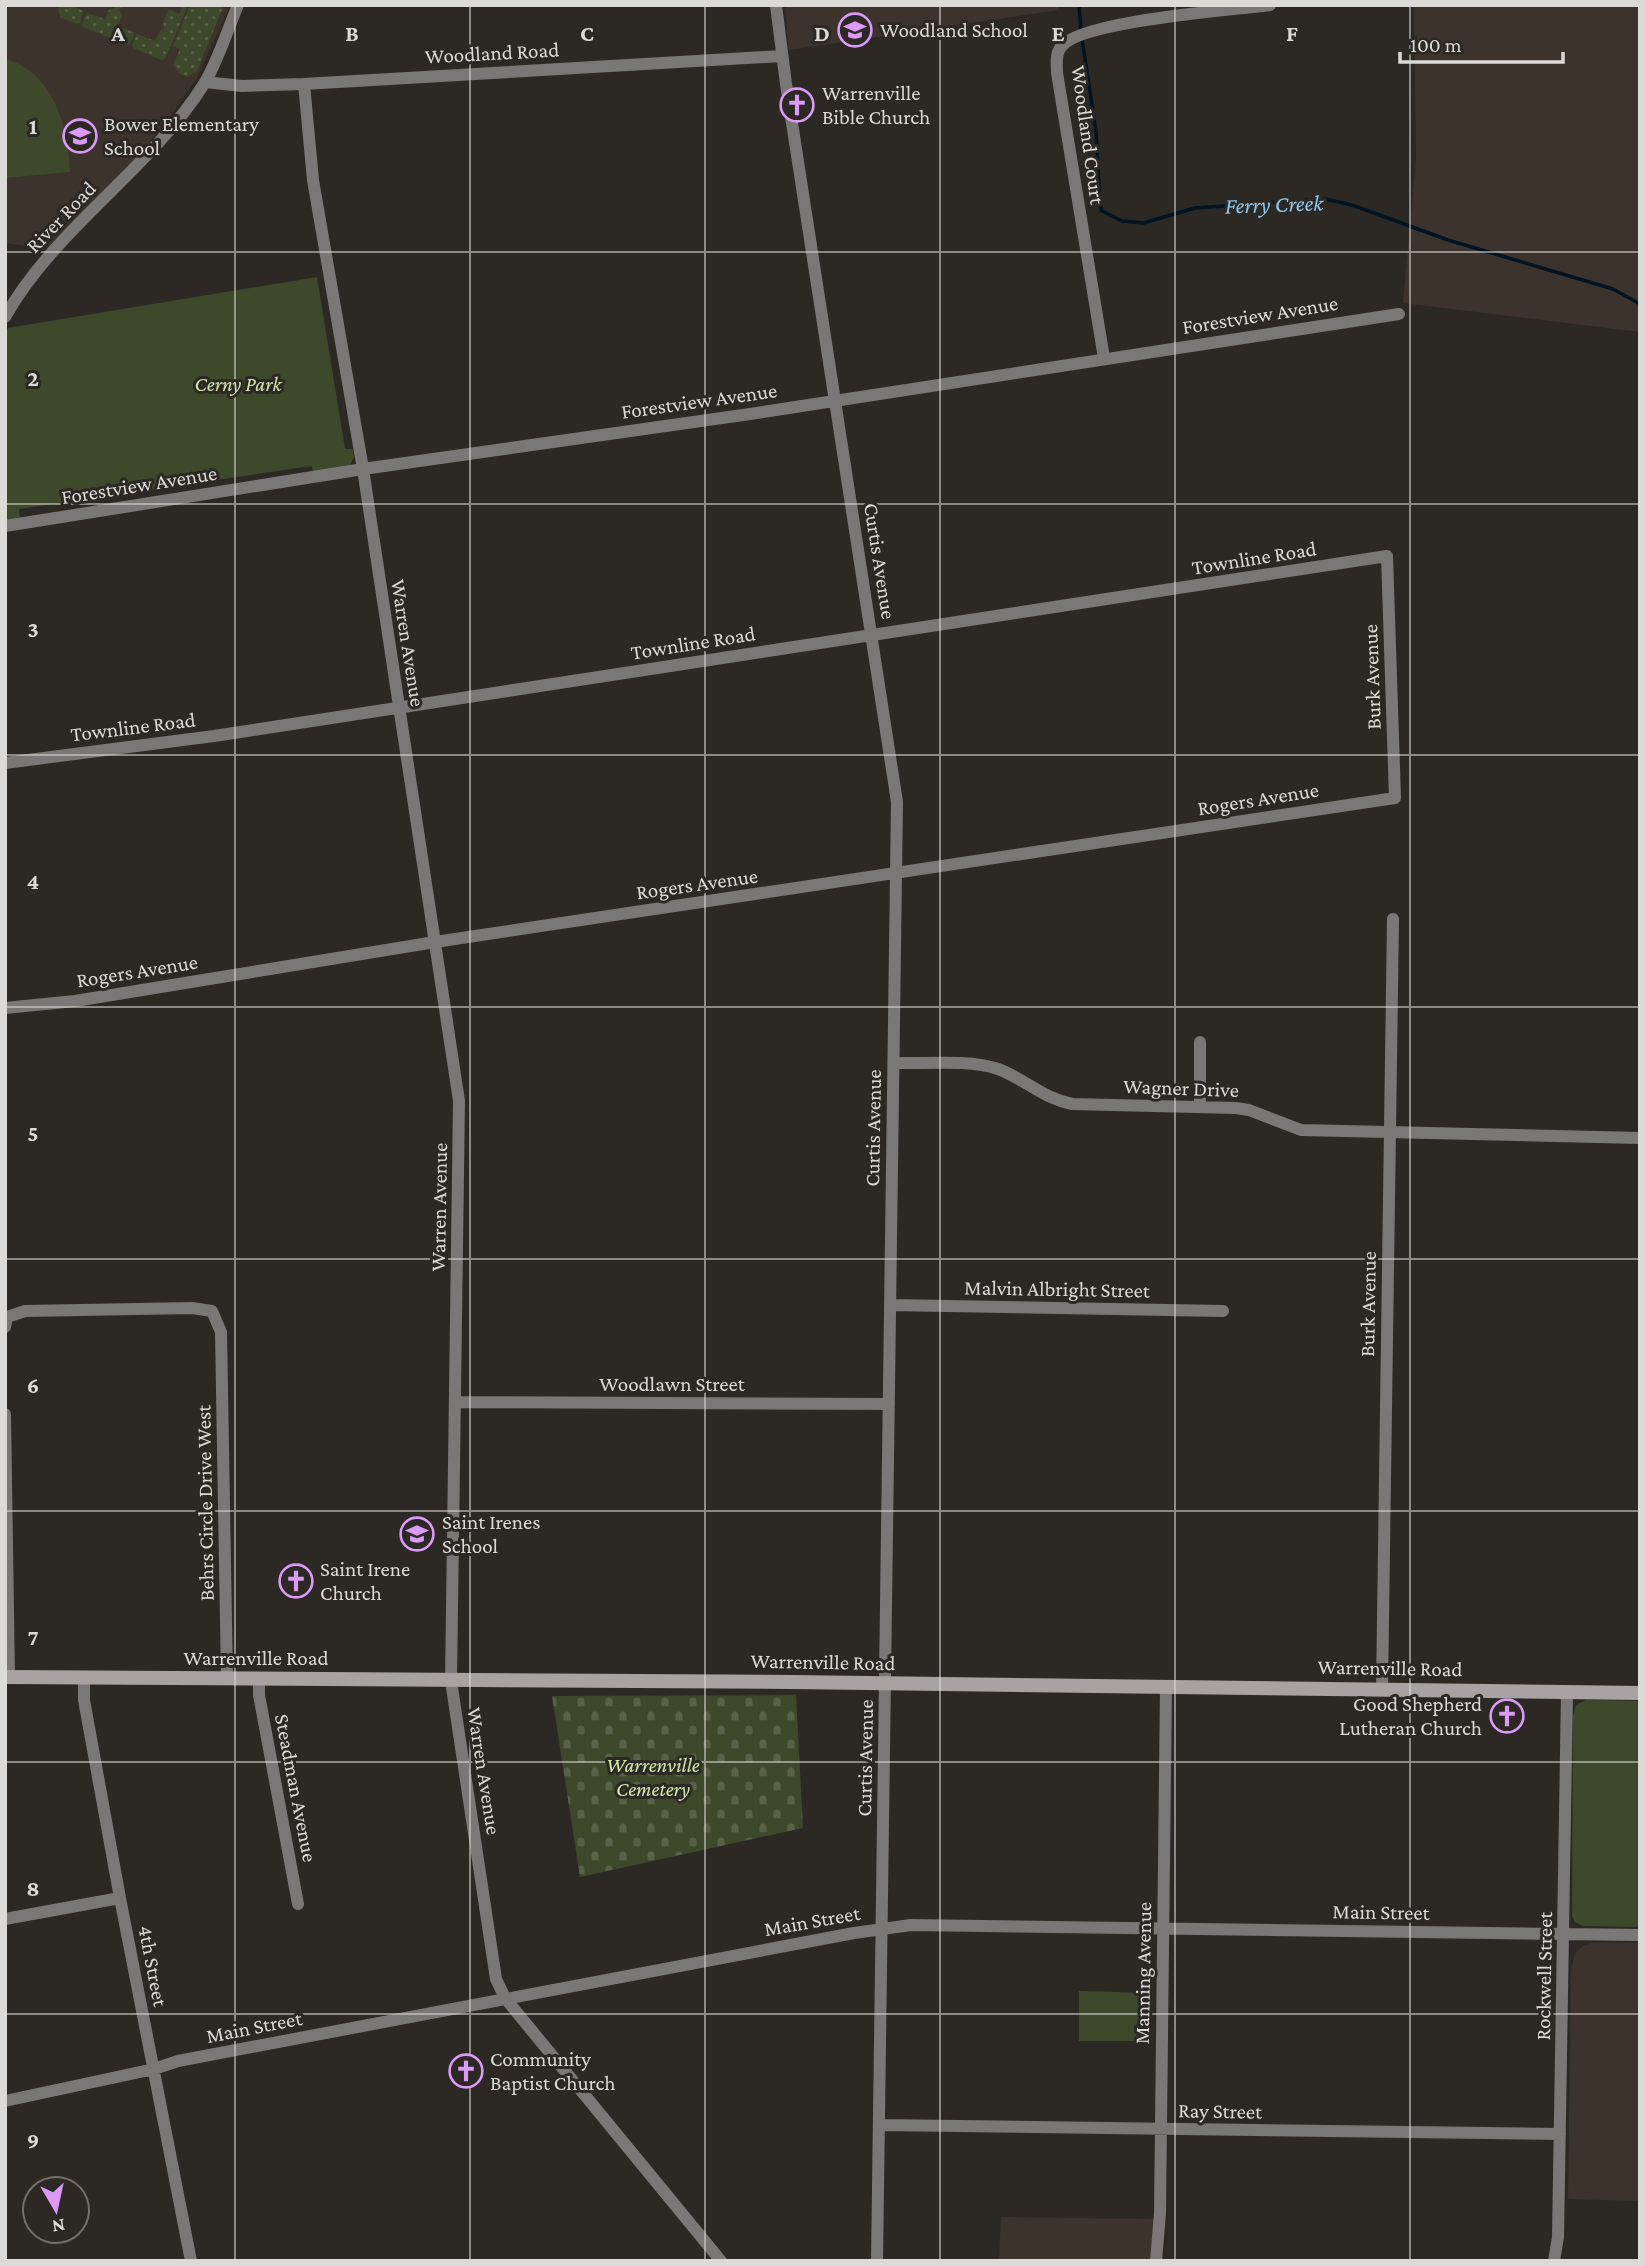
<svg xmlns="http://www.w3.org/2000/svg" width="1645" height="2266" viewBox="0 0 1645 2266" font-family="'Crimson Pro',serif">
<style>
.built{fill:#3c342c}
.grass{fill:url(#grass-dots)}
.cemetery{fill:url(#cemetery-stones)}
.park{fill:#3e482a}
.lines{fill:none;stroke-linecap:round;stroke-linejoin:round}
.stream{stroke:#001424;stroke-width:3.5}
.minor{stroke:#7a7777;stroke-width:12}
.secondary{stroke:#a8a3a2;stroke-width:14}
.grid{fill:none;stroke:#dcdad7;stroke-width:2;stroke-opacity:0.55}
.labels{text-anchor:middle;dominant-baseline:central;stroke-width:6;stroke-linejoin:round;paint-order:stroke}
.poi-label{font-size:21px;fill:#dcdad7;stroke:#2c2925;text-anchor:start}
.street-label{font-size:21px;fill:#dcdad7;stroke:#2c2925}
.park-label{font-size:21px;font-style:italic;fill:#d1e6a9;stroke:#2c2925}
.water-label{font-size:23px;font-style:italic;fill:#8fc7f1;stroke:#2c2925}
.grid-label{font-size:23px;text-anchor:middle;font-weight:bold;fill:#dcdad7;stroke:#2c2925;stroke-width:6;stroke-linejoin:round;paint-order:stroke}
</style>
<defs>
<pattern id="grass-dots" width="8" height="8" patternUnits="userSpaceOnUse" patternTransform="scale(1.75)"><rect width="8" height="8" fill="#3e482a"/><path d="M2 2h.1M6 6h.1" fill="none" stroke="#596248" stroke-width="1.8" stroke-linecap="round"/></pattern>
<pattern id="cemetery-stones" width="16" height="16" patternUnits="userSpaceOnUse" patternTransform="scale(1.75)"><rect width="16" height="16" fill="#3e482a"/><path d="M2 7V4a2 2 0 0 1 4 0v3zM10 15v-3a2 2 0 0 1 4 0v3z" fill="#596248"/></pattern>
</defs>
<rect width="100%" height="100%" fill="#2c2925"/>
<path class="built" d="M5,5H230L197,78L170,117L138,156L46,249L5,243Z
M785,5H1058L1059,10L789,50Z
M1414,5H1640V332L1403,303L1416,159Z
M1592,1943H1640V2201L1568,2199L1571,1967L1576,1952L1583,1946Z
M1001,2217L1156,2219L1153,2261H999Z"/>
<path class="grass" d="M60,5H70L83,11L80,23L77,24L61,18L58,10Z
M114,5H126L119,9L122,15L118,25L135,33L130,44L127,45L83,27L82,24L87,13L105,19L109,10L115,8Z
M183,5H188L165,59L162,60L133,48L132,45L137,34L155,41L160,31L165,29L163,23L169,9L179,14Z
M190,5H224L197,71L187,77L180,74L173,65L180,49L173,46Z"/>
<path class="cemetery" d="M796,1695L803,1828L580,1877L552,1696Z"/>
<path class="park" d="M5,59C53,71 69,128 70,172L5,178Z
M317,277L345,449H353L354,457L350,465L313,473L312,466L19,509L20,518L5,520V332L8,328Z
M1586,1700L1640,1701V1927L1583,1926L1575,1922L1572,1916L1573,1715L1576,1705Z
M1079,1991L1152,1993V2041H1079Z"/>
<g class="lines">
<path class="stream" d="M1079,5L1081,32
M1082,39L1096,131L1100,205L1102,211L1122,221L1143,223L1195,208L1325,199L1352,205L1448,240L1613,289L1640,304"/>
<path class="minor" d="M776,5L786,84L897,802L877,2261
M205,82L242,86L304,84L782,56
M304,84L313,180L363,469L459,1101L451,1681L496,1979L505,1998L721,2261
M5,317C55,228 149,171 204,84C218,61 227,31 238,5
M1104,358L1057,73C1057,64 1055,54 1061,47C1079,21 1233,10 1270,5
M5,526L363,469L750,414L1399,314
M5,763L214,736L1387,556L1395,798L435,942L75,1001L5,1008
M894,1063C925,1064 968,1059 998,1069C1025,1079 1042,1098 1072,1104L1236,1108L1249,1110L1301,1130L1640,1138
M1200,1107V1042
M890,1305L1223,1311
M5,1327L7,1317L25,1311L192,1308L212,1311L221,1332L227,1679
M455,1402L889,1404
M5,1414L9,1677
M84,1678V1700L120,1898L191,2261
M259,1679V1695L298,1904
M1382,1689L1393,919
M5,1919L120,1898
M5,2101L154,2069L178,2061L854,1933L911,1925L1640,1935
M879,2125L1560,2134
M1156,2261L1160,2213L1166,1686
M1554,2261L1558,2237L1567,1692"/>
<path class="secondary" d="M5,1677L792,1682L1640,1693"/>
</g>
<path class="grid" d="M235,5V2261M470,5V2261M705,5V2261M940,5V2261M1175,5V2261M1410,5V2261M5,252H1640M5,504H1640M5,755H1640M5,1007H1640M5,1259H1640M5,1511H1640M5,1762H1640M5,2014H1640"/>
<defs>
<symbol id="school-ring" viewBox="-11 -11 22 22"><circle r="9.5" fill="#2c2925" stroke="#da9af6" stroke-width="1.5"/><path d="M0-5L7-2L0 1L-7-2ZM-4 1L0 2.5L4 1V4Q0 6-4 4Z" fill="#da9af6"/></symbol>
<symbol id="church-ring" viewBox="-11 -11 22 22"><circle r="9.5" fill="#2c2925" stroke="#da9af6" stroke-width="1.5"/><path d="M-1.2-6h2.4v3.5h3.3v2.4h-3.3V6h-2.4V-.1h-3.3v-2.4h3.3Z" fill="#da9af6"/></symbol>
</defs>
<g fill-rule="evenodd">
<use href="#school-ring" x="836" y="11" width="38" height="38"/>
<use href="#church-ring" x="778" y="86" width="38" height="38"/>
<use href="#school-ring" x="61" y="117" width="38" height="38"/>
<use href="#school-ring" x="398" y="1515" width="38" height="38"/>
<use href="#church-ring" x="277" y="1562" width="38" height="38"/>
<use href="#church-ring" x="1488" y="1697" width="38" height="38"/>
<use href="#church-ring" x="447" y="2052" width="38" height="38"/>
</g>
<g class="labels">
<g class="poi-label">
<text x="880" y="30">Woodland School</text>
<text x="822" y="93">Warrenville<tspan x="822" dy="24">Bible Church</tspan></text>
<text x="104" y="124">Bower Elementary<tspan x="104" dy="24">School</tspan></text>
<text x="442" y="1522">Saint Irenes<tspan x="442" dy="24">School</tspan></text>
<text x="320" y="1569">Saint Irene<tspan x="320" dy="24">Church</tspan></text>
<text x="1482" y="1704" text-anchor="end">Good Shepherd<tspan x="1482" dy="24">Lutheran Church</tspan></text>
<text x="490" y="2059">Community<tspan x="490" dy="24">Baptist Church</tspan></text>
</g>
<g class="street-label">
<text transform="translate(492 53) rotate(-3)">Woodland Road</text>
<text transform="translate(1088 135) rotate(82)">Woodland Court</text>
<text transform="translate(61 217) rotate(-46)">River Road</text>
<text transform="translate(1260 315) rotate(-9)">Forestview Avenue</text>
<text transform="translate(699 401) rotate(-8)">Forestview Avenue</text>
<text transform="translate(139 485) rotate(-9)">Forestview Avenue</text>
<text transform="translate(1254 558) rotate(-9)">Townline Road</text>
<text transform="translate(880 561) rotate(81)">Curtis Avenue</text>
<text transform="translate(408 643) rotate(81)">Warren Avenue</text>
<text transform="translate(693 643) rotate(-9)">Townline Road</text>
<text transform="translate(1372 677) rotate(-92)">Burk Avenue</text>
<text transform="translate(133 727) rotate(-7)">Townline Road</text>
<text transform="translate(1258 799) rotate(-9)">Rogers Avenue</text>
<text transform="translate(697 884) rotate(-8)">Rogers Avenue</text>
<text transform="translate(137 971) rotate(-9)">Rogers Avenue</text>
<text transform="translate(1181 1088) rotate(2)">Wagner Drive</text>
<text transform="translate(873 1128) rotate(-89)">Curtis Avenue</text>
<text transform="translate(439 1207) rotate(-89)">Warren Avenue</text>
<text transform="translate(1057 1289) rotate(1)">Malvin Albright Street</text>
<text transform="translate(1368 1304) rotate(-89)">Burk Avenue</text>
<text x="672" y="1384">Woodlawn Street</text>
<text transform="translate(205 1503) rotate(-91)">Behrs Circle Drive West</text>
<text x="256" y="1658">Warrenville Road</text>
<text transform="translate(823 1662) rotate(1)">Warrenville Road</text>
<text transform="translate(1390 1668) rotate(1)">Warrenville Road</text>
<text transform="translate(865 1758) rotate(-89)">Curtis Avenue</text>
<text transform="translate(484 1771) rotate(81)">Warren Avenue</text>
<text transform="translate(296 1788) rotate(79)">Steadman Avenue</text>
<text transform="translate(1381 1912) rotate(1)">Main Street</text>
<text transform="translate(812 1921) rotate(-10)">Main Street</text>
<text transform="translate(153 1966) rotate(79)">4th Street</text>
<text transform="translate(1143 1973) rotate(-89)">Manning Avenue</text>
<text transform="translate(1544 1976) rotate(-89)">Rockwell Street</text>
<text transform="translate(254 2027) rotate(-11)">Main Street</text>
<text transform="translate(1220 2111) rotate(1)">Ray Street</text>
</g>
<g class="park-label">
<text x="238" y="384">Cerny Park</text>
<text x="653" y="1765">Warrenville<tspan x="653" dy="24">Cemetery</tspan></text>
</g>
<g class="water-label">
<text transform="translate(1274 204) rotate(-2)">Ferry Creek</text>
</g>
</g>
<g class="grid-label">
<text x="118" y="41">A</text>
<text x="352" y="41">B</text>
<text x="587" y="41">C</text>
<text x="822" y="41">D</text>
<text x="1058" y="41">E</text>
<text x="1292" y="41">F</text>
<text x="33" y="134">1</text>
<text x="33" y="386">2</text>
<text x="33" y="637">3</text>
<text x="33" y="889">4</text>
<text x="33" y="1141">5</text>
<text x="33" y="1393">6</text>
<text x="33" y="1645">7</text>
<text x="33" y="1896">8</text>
<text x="33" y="2148">9</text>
</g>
<rect width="1645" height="2266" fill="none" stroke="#dcdad7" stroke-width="14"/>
<g transform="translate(56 2210) rotate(171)"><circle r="33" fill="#2c2925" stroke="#72706c" stroke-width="2"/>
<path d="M0-5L12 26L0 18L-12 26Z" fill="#da9af6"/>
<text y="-10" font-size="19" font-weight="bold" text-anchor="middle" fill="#dcdad7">N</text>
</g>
<path d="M1400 52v10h163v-10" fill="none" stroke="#dcdad7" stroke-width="3.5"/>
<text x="1410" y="52" font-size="21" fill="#dcdad7" stroke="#2c2925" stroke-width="5" paint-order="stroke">100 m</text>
</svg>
